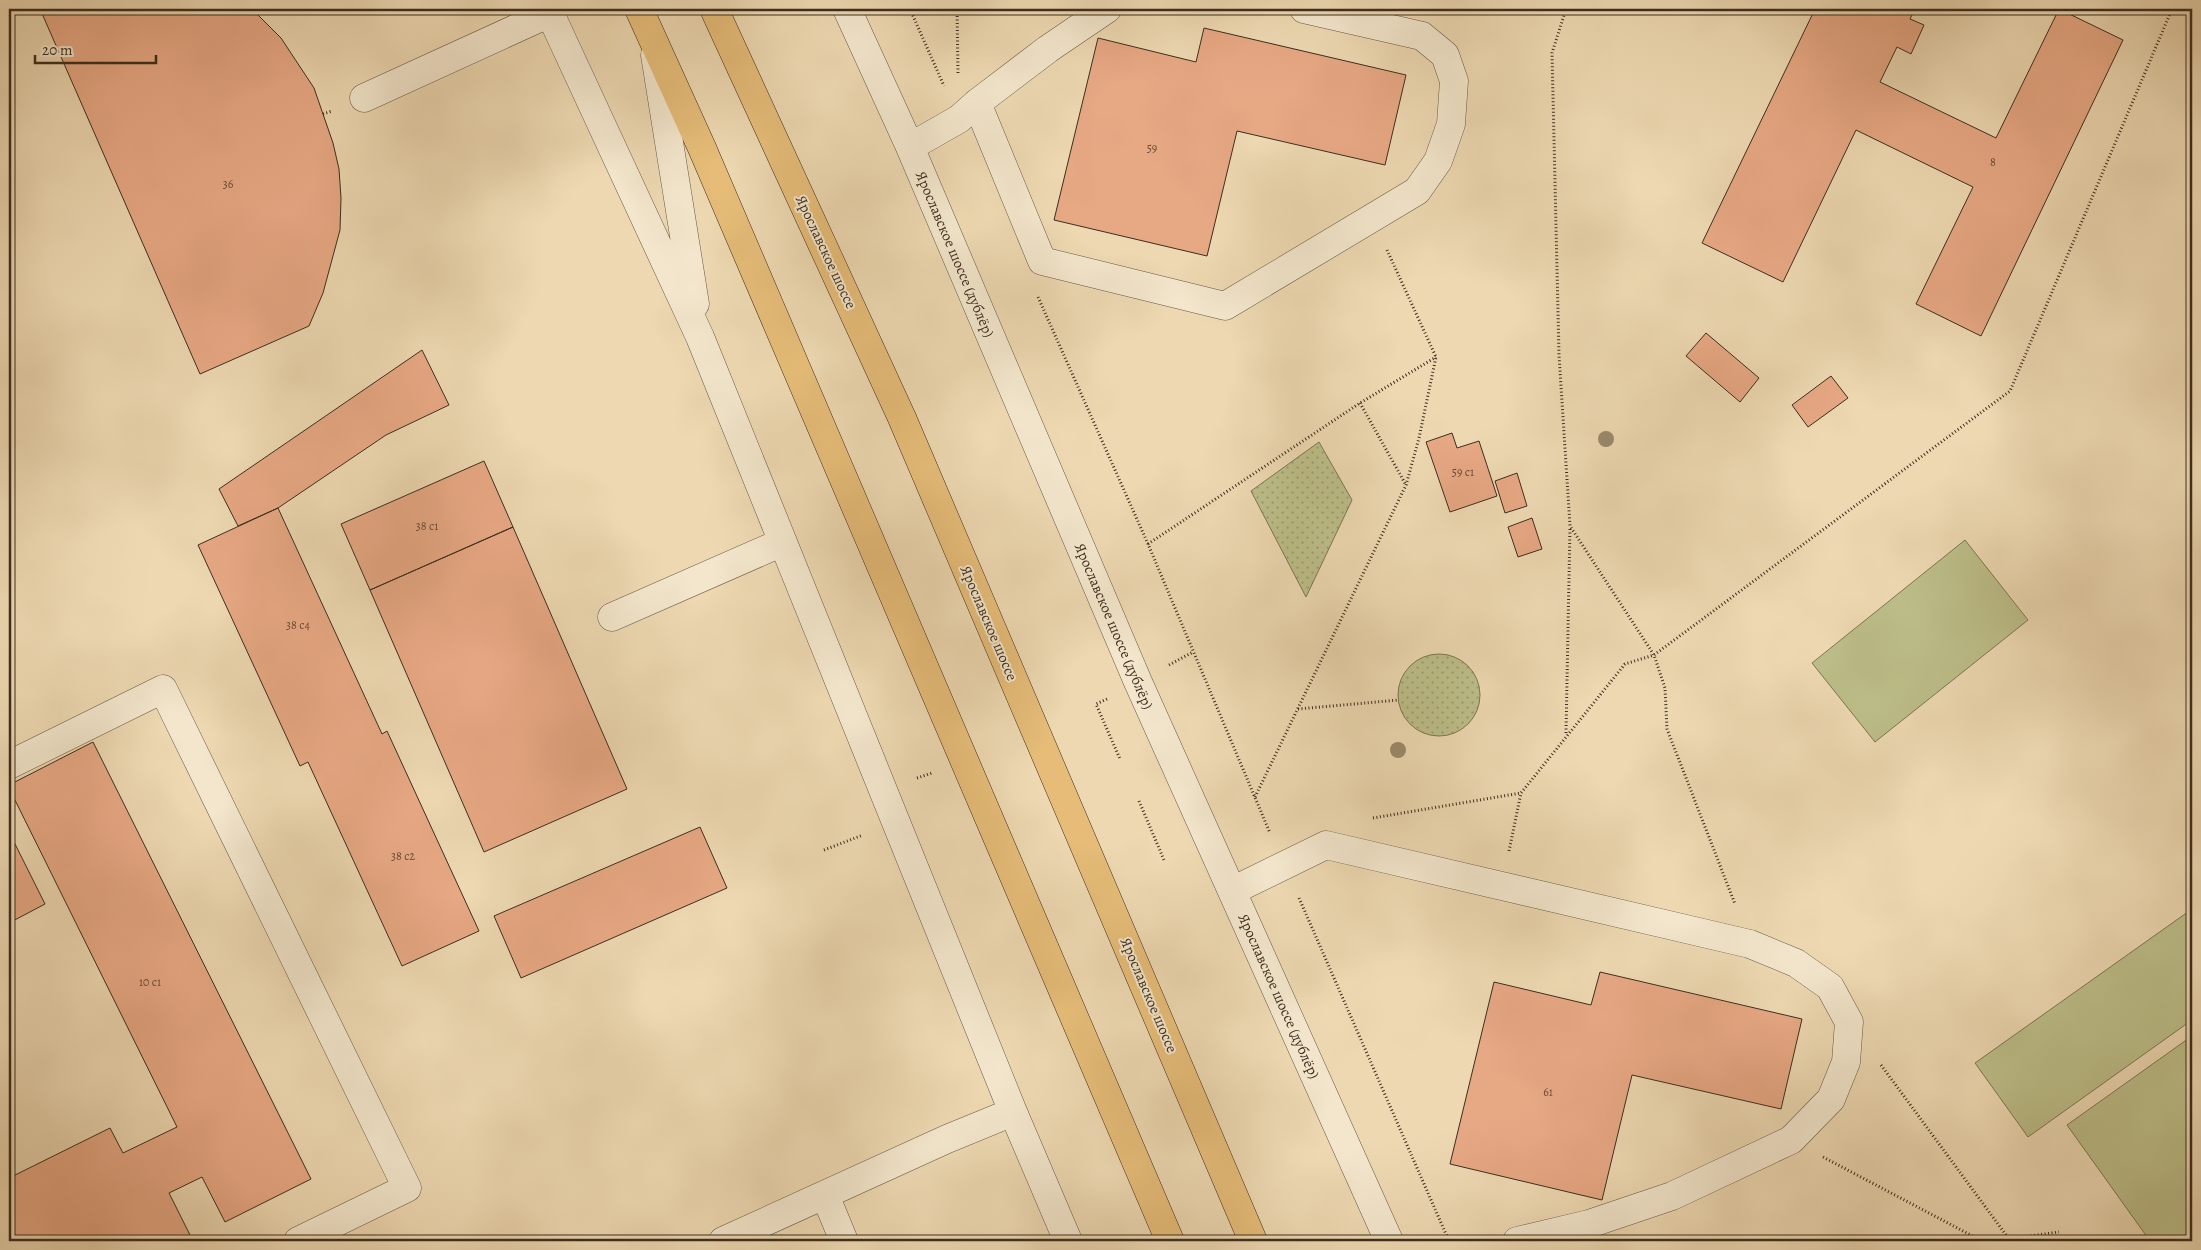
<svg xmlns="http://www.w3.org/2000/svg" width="2201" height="1250" viewBox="0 0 2201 1250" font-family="Alegreya,serif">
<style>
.grass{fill:url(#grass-dots);stroke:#7c7654}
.pitch{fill:#bcbe89;stroke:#7c7654}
.building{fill:#e7a884;stroke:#3c2e1f}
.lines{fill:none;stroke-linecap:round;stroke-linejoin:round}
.minor-casing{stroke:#685844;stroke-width:29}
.major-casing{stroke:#3c2e1f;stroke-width:29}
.path{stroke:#3c2e1f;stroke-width:3;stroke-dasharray:1 2.5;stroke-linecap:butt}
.minor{stroke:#f3e6cc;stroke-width:28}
.major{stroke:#e6bc78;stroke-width:28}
.tree{fill:#9a8a6c}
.labels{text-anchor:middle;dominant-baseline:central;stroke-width:4;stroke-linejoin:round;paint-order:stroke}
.number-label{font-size:12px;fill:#674c38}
.street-label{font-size:15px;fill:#3c2e1f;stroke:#f3e6cc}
</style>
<defs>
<pattern id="grass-dots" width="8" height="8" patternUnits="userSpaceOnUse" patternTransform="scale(1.25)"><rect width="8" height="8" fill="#bcbe89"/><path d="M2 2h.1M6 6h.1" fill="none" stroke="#9a9b6f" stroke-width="1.8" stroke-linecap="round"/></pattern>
</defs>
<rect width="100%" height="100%" fill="#edd8b1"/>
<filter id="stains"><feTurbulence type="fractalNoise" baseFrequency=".004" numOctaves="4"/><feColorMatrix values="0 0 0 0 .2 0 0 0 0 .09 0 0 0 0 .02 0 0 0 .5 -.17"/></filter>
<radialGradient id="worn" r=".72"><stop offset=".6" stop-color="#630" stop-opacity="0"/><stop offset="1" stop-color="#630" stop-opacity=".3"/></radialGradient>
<path class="grass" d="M1319,442L1352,500L1306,597L1251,491Z
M1398 695a41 41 0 1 1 82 0a41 41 0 1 1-82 0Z"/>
<path class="pitch" d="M1965,540L2028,620L1875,742L1812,663Z
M2192,909V1020L2028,1137L1975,1063Z
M2192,1036V1235L2183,1241H2150L2067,1125Z"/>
<path class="building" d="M40,9H252L281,38L314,88L333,143L339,169L341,198L340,230L323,293L309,326L200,374Z
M1815,9H1915L1910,19L1924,25L1911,54L1897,47L1880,82L1996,138L2059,9L2123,40L1981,336L1916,304L1973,187L1856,130L1783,282L1702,243Z
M1204,28L1406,75L1385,165L1237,131L1207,256L1054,220L1098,38L1196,62Z
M1706,333L1759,378L1740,402L1686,356Z
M422,350L449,405L386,435L278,508L238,526L219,489Z
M1831,376L1848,398L1808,427L1792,405Z
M1452,433L1457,448L1479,441L1497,496L1450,512L1426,442Z
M484,461L513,527L370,590L341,524Z
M1517,473L1527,506L1505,513L1495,481Z
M278,508L382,734L387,731L479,931L402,966L308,762L300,766L198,545Z
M1532,518L1542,549L1518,557L1508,527Z
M513,527L627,789L484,852L370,590Z
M93,742L311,1179L225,1222L202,1177L169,1193L193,1241H9V1178L110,1128L123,1153L177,1127L9,788V785Z
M700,827L727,888L521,978L494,916Z
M9,832L45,904L9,923Z
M1600,972L1802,1019L1781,1109L1632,1075L1602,1200L1450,1164L1494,982L1591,1005Z"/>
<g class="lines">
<defs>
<path id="minor" d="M548,9L700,337L1013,1112L1068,1241
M847,9L910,147L1138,682L1389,1241
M655,55L695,304
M364,98L550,13
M977,103L1042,261L1225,306L1417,191L1438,161L1451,124L1454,81L1445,55L1422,36L1304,9
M910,147L959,119L977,103L1048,49L1107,9
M612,617L783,542
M9,765L163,689L407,1188L298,1241
M1232,891L1326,845L1750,944L1796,963L1830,987L1849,1022L1846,1062L1831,1099L1791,1140L1672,1196L1589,1224L1517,1241
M825,1195L844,1241
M723,1241L947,1139L1013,1112"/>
<path id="major" d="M639,9L702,148L1170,1241
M714,9L902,418L1253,1241"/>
</defs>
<use href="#minor" class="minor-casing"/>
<use href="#major" class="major-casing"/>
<path class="path" d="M910,9L944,86
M957,9L958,73
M1566,9L1552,53L1559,355L1570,526L1654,655L1665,688L1667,729L1735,904
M323,114L332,111
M1038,297L1148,544L1270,833
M1360,403L1406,485
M1148,544L1360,403L1436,357
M1169,665L1193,652
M1107,699L1096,704L1120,759
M1298,709L1399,700
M1566,733L1570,527
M917,778L932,773
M1255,797L1406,485L1419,438L1436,357L1387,250
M1139,801L1164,860
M1373,818L1521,793
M824,850L863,835
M1509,851L1521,793L1625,664L1654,655L2010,391L2172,9
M1299,898L1449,1241
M1881,1065L2009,1239L2059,1232
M1823,1157L1980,1240L2009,1239L2011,1241"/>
<use href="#minor" class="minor"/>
<use href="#major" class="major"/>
</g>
<g class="tree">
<circle cx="1606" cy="439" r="8"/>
<circle cx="1398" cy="750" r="8"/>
</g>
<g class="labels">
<g class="number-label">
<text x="1152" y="148">59</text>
<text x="1993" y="162">8</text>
<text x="228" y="184">36</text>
<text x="1463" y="472">59 с1</text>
<text x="427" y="526">38 с1</text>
<text x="298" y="625">38 с4</text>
<text x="403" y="856">38 с2</text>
<text x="150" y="982">10 с1</text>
<text x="1548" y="1092">61</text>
</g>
<g class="street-label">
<text transform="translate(826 252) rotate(65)">Ярославское шоссе</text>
<text transform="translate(955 254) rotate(67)">Ярославское шоссе (дублёр)</text>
<text transform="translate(989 623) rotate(67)">Ярославское шоссе</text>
<text transform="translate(1114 626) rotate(67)">Ярославское шоссе (дублёр)</text>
<text transform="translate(1149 995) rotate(67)">Ярославское шоссе</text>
<text transform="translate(1279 996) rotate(66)">Ярославское шоссе (дублёр)</text>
</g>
</g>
<rect width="2201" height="1250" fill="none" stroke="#edd8b1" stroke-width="30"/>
<rect x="10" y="10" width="2181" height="1230" fill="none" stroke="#3c2e1f" stroke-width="2.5"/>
<rect x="15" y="15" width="2171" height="1220" fill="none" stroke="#3c2e1f"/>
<path d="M35 55v8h121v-8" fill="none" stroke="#3c2e1f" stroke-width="2.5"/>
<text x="42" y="55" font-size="15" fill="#3c2e1f" stroke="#f3e6cc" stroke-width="4" paint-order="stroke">20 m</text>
<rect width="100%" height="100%" filter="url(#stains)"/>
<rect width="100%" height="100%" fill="url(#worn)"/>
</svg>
